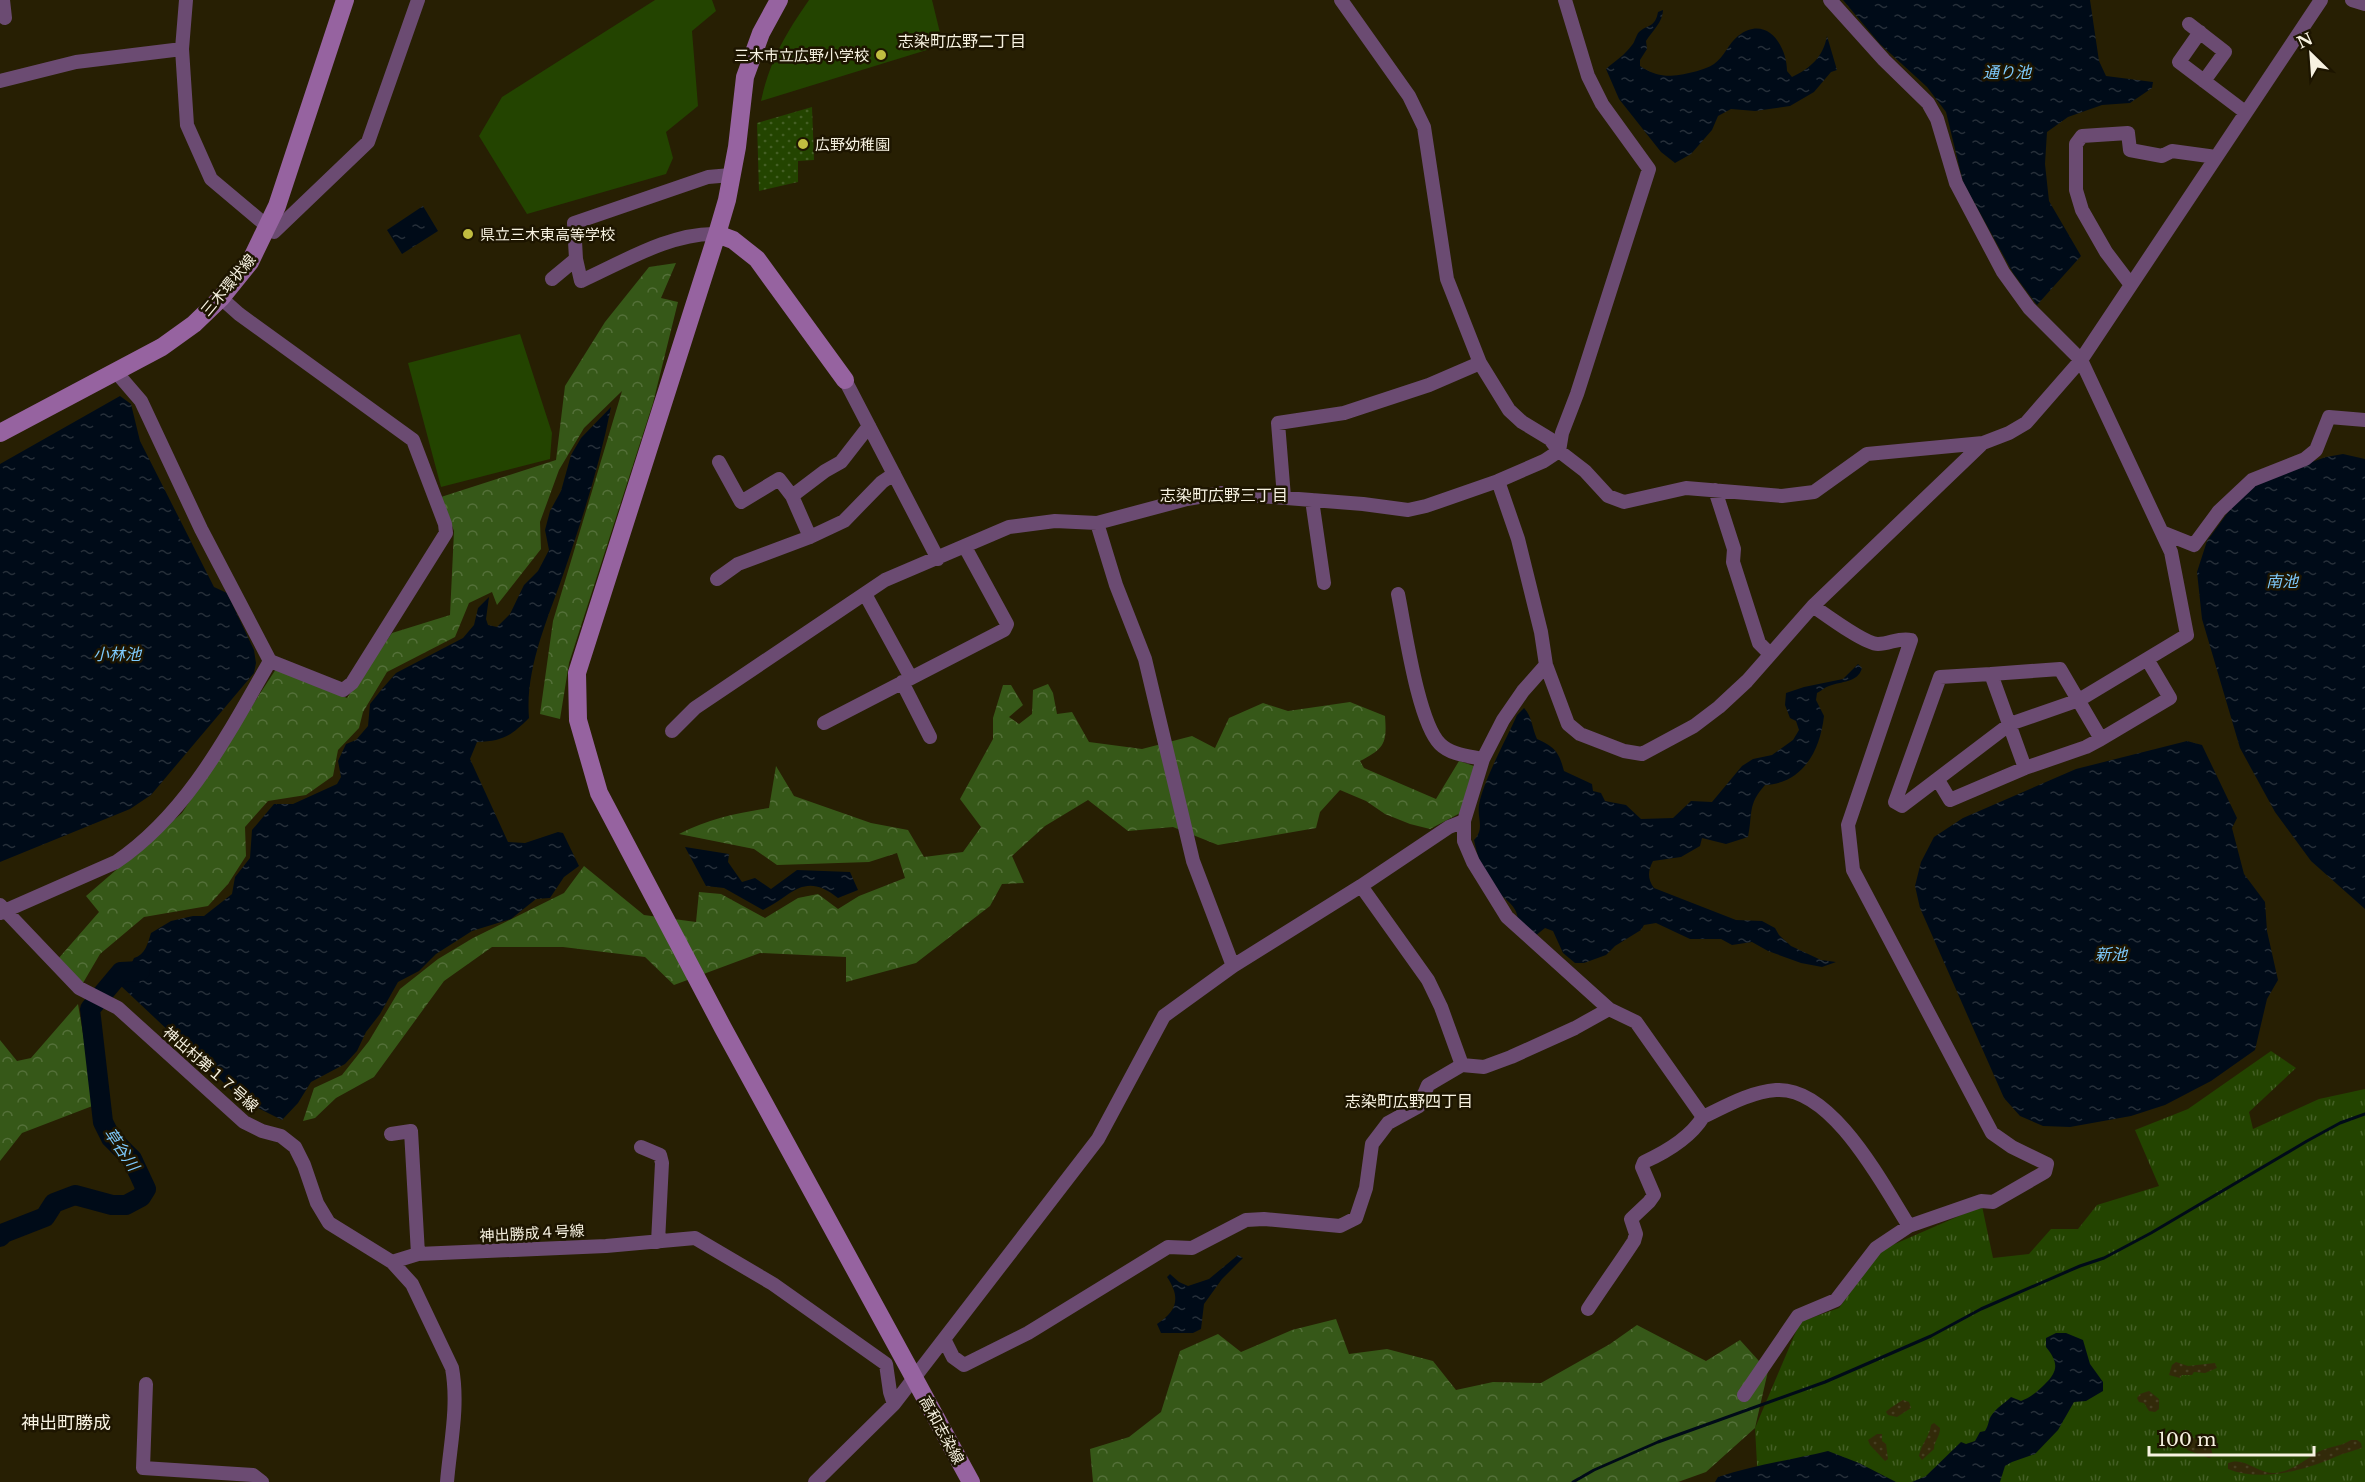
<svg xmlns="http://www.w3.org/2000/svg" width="2365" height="1482" viewBox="0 0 2365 1482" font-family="'Libre Baskerville','Noto Sans JP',serif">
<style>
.grass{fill:url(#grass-tufts)}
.forest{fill:url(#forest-crowns)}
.sand{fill:url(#sand-dots)}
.park{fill:url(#park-dots)}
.pitch{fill:#234400}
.water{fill:url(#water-ripples)}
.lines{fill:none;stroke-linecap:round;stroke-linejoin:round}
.stream{stroke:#000b18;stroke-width:3}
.river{stroke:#000b18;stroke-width:20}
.street{stroke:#6b4b72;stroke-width:14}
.secondary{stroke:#9663a0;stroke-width:18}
.poi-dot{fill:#c1bd40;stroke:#1d1500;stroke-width:2}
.labels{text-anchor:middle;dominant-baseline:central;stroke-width:5;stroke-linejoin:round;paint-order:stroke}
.poi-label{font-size:15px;fill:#f7f2e1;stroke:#1d1500;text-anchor:start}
.street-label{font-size:15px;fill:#f7f2e1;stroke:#1d1500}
.neighbourhood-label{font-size:16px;fill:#f7f2e1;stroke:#1d1500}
.water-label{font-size:16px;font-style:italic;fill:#7ecafc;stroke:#1d1500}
.quarter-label{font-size:18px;fill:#f7f2e1;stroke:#1d1500}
</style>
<defs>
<pattern id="grass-tufts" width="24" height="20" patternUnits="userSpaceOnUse" patternTransform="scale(1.5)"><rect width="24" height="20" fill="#234400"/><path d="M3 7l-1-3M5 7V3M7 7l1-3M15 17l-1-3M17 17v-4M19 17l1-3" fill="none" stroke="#445f25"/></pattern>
<pattern id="forest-crowns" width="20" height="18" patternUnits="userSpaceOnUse" patternTransform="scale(1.5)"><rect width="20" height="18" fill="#365818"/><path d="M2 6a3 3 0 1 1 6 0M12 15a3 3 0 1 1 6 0" fill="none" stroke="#547039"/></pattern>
<pattern id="sand-dots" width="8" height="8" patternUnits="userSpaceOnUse" patternTransform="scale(1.5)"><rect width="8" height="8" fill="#322a09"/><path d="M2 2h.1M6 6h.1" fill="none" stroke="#463f21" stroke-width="1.8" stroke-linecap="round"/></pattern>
<pattern id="park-dots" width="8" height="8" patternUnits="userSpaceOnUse" patternTransform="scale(1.5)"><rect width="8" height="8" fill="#234400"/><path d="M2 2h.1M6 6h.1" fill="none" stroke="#445f25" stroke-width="1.8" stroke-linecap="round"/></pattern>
<pattern id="water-ripples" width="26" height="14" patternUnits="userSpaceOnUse" patternTransform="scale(1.5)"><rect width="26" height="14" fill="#000b18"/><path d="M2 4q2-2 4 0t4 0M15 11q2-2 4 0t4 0" fill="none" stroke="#262f39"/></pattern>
</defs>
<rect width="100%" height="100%" fill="#271f03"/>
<path class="grass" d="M2271,1051L2296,1068L2249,1112L2253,1129L2319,1099L2365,1089V1482H1758L1755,1428L1800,1322L1839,1308L1881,1250L1982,1206L1993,1258L2029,1254L2051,1229H2078L2097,1205L2159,1186L2135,1130L2188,1109Z"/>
<path class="forest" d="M676,263L661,298L678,302L653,403L569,663L560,719L540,714L553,621L622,391L584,428L559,470L540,522L541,549L497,605L492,592L469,603L455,637L387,672L363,712L359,728L338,750L333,776L306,795L268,801L245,827L246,856L228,884L208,906L144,917L100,954L83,983L58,959L99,912L86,896L182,813L276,669L347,698L392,633L450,615L454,531L441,497L556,460L565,386L605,322L649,267Z
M1048,684L1053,693L1057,714L1072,712L1089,742L1142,749L1192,736L1215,748L1229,718L1263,703L1288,711L1350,702L1385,716C1387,743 1385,748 1360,761L1364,768L1436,799L1459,761L1477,767L1464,811L1430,829L1410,824L1385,814L1366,801L1340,790L1320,812L1316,828L1218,845L1173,827L1128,831L1088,800L1045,826L1012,856L1024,883L1002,884L990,906L916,963L846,982V957L760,953L674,985L645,957L563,947H492L444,981L374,1077L336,1098L315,1118L303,1121L314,1088L342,1075L369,1041L400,989L438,959L473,938L564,893L584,866L644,915L696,922L699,892L721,894L765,918L798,898L818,894L838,909L859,896L905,878L897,853L869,862L777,865L754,849L679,834C708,819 738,813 769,808L776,766L794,796L871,823L908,830L924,857L963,852L981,827L960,799L993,739V718L1003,685H1011L1023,705L1009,717L1019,724L1032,714L1033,690Z
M78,1004L95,1105L22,1133L0,1161V1040L17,1061L31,1058Z
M1336,1319L1349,1354L1387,1349L1433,1361L1456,1390L1493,1382L1541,1383L1610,1344L1637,1325L1706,1361L1740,1340L1768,1371L1755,1428L1706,1472L1678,1482H1093L1090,1449L1129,1437L1161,1412L1180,1351L1218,1334L1241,1352L1292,1330Z"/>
<path class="sand" d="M2176,1362L2188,1366L2215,1363L2217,1368L2205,1373L2194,1372L2192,1375H2182L2180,1378L2169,1375L2172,1365Z
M2149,1391L2159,1399V1409L2155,1412L2149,1411L2144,1403L2139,1402L2137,1398L2140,1394Z
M1903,1400L1909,1402L1911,1408L1897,1417L1888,1415L1886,1412C1887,1410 1901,1401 1903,1400Z
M1934,1423L1940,1428C1940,1437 1934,1441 1934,1449L1922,1460L1919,1456C1921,1444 1930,1436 1931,1425Z
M1877,1434H1882V1441L1886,1444L1888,1459L1885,1461L1870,1445L1868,1440Z
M2193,1437L2200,1444L2211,1448L2213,1456L2209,1458L2187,1450L2185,1439Z
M2351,1440H2357L2361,1443L2362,1448C2353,1451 2344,1453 2335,1457C2303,1471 2261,1482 2228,1469V1463C2245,1456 2257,1474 2276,1473C2291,1472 2307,1458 2320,1451C2330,1446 2340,1447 2351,1440Z"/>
<path class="park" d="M812,107L814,160L798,161V182L759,191L757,123Z"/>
<path class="pitch" d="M655,0H712L716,11L692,31L698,106L666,132L673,158L666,174L527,214L479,136L502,97Z
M809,0H932L943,45L761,101C770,60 786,33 809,0Z
M520,334L552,433L550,459L441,487L408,363Z"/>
<path class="water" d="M1843,0H2090L2099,61L2106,76L2153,82L2152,88L2130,103L2102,105L2068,117L2047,132L2045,164L2049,201L2081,256L2037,305L2013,273L1963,182L1946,112L1927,87L1880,44Z
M1663,10C1663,22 1652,31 1646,41L1647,49L1640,60V66C1646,70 1654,74 1661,75C1673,78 1704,71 1714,64C1724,57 1729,43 1738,36C1766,14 1787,45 1787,71L1792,77C1811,68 1823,57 1827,36L1837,70L1831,72L1814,92L1790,106L1755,111L1731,109L1718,116L1712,130L1691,154L1675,163L1661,152L1619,99L1606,69C1615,61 1625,55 1632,45C1635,42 1636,35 1639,32C1648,24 1655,28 1658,12Z
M423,206L438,231L402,254L387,230Z
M120,396L131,404L140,441L214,587L227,593L254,650L256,663L254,673L151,795L130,809L0,862V464Z
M611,407C600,464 582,520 563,575C547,621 525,669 529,718C511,736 503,741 477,742L470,759L508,842L525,843L558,832L563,833L579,866L564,877L550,898L536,899L511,919L472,931L436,954L419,971L398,982L380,1014L366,1032L357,1051L345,1064L311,1082L298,1103L282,1120L242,1100L121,986L134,958C145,955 148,943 151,933L171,921L193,916H204L232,894L235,877L250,858L252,830L274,804H293L337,784L341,777L338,761L346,744L356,740L368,726L370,704L382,689L396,673L463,638L474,625L478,608L489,597L486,619L488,625L497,627L510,614L524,585L538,571L549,550L545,530L550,511L561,491L571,455L581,438Z
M2343,454L2365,459V909L2311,861L2275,812L2240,748L2202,619L2197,572L2207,541L2234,504L2261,480L2326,457Z
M1858,664L1862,668C1858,683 1841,681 1829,686C1825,687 1821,691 1817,693L1816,700L1824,716C1820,751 1803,783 1765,785C1747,805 1753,814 1748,837L1726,844L1702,838L1700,846L1681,857L1653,861C1648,871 1647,878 1654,888L1736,920L1762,921L1775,928L1779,935L1791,946L1821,960L1836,962L1822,967L1801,963L1768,951L1752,942L1732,945L1721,939H1690L1656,923L1644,925L1641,930L1615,946L1606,955L1584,963H1575L1563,953L1553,931L1545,928L1535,936L1518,920C1517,903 1501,898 1492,886C1482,874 1477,854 1474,840C1485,829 1477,818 1479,805C1483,781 1507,738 1517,715L1524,708C1532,716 1532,728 1537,739C1555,747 1559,752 1564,771L1592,784L1593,791L1601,793L1605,801L1626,805L1641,819L1673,818L1691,801L1712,802L1742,766L1753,759L1772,755L1793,740L1799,730L1796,721L1790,718L1785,705L1786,693L1804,687L1843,679Z
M2187,741L2202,745L2237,818L2232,828L2244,874L2265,902L2267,931L2278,980L2267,999L2255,1050L2211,1081L2165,1105L2131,1116L2070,1127L2043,1126L2020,1116L2004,1098L1920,908L1915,886L1921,862L1934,837L1963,818L2076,769Z
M685,847L729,854L728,862L742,882L755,878L771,889L797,870L850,872L858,890L838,898C804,871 793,895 763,910L724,888L706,886Z
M1238,1255L1243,1258L1222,1279L1204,1304L1201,1329L1193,1333H1161L1157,1324C1177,1311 1181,1298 1167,1277L1170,1274L1179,1282L1188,1286L1209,1279Z
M2056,1333H2066L2083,1340L2090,1364L2103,1382V1391L2086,1401L2074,1402L2058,1430L2035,1454L2012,1462L2005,1466L2000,1482H1912L1926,1476L1961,1442L1966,1444L1975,1441L1980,1432L1985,1431C1989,1425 1988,1421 1991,1416C1996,1408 2005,1403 2011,1397L2021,1401C2030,1398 2038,1391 2045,1384C2059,1370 2058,1362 2046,1347V1338Z
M1828,1451L1859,1463L1896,1482H1715L1718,1477C1754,1465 1791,1460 1828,1451Z"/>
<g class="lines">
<path class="stream" d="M1573,1482L1594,1470L1658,1442L1825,1382L1931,1336L1981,1309L2080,1266L2104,1258L2151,1233L2307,1141L2340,1123L2365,1114"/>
<path class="river" d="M0,1237L4,1233L45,1217L54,1203L75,1195L112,1205H126L141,1197L146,1189L132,1159L111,1138L103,1122L90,1009L121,972L140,971"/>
<path class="street" d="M3,0L5,18
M186,0L182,49L187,125L211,179L274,232L368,142L418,0
M1341,0L1409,96L1424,127L1447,279L1480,363L1509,410L1522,422L1550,439L1559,451L1585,471L1608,496L1624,502L1686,488L1782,496L1814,492L1867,454L1983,443L2009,433L2026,423L2081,360L2321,0
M1830,0L1884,60L1928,103L1937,119L1956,183L2003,272L2029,308L2081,360L2171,552L2187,635L2079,700L2010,724L1902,806L1895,802L1940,677L1991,674L2025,768
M2352,0L2365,4
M2189,24L2225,52L2204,81
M2200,32L2179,62L2245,112
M0,81L76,62L182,49
M576,259L581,281C623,262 672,232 717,234
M552,279L576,259L574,223L708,177L731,175
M2131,285L2106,252L2082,210L2076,190V144L2082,136L2128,133L2130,150L2162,156L2172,151L2216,157
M116,372L141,401L201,529L270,661L343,690L352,683L446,533L445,524L413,440L239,314L221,298
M845,380L938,559
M719,462L741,502L779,479L792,496L810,537
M1498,481L1518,539L1541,632L1546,665L1568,724L1580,734L1624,751L1642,754L1694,726L1719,707L1747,681L1813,606L1983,443
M1715,490L1734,549L1733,562L1759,643L1770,654
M792,496L825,471L841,462L869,426
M1284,497L1278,423L1344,413L1429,385L1480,363
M1312,500L1324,583
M1097,523L1116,585L1145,659L1193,861L1233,966
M2164,533L2194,545L2219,511L2252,480L2305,459L2316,450L2329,417L2365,420
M717,579L738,564L810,537L844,521L882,482L894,474
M865,594L911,678
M1398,594C1405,628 1418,722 1440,744C1451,755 1469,756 1483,759
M1546,665L1523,691L1503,720L1483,759L1464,821V841L1473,862L1507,917L1609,1009L1636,1022L1703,1117C1726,1106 1750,1092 1776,1090C1832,1086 1883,1185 1909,1226L1981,1201L1993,1202L2045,1172L2047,1164L2012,1147L1992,1133L1853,870L1848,825L1911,640C1899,637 1890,644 1878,644C1865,644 1826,615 1813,606
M902,682L930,737
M824,723L1004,630L1007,624L965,547
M672,731L695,708L885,580L1009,527L1055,521L1097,523L1187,499L1222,493L1363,504L1408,510L1426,506L1498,481L1544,461L1559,451L1562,433L1577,394L1649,169L1602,104L1588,76L1565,0
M2101,739L2170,698L2147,659
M1938,780L1950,800L2025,768L2086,747L2101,739L2060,669L1991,674
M1361,886L1428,980L1441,1007L1462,1065
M0,905L79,988L118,1008L244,1122L262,1131L281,1136L295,1147L304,1165L317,1203L329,1223L392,1262L412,1284L452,1368C459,1406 450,1445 447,1482
M0,913L116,862C188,813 228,734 270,661
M391,1134L411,1131L418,1254
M641,1147L660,1155L662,1163L658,1242
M392,1262L418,1254L606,1246L695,1238L773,1284L886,1364L890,1392L894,1404
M1588,1309C1603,1286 1619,1264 1634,1241L1636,1234L1631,1219L1649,1202L1654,1195L1642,1167L1644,1162C1666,1152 1690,1138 1703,1117
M944,1339L953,1357L964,1365L1028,1333L1168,1247L1192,1248L1246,1220L1264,1219L1340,1226L1356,1218L1366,1188L1372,1144L1388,1123L1419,1106L1428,1085L1462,1065L1484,1067L1511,1057L1575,1028L1609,1009
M146,1384L143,1468L253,1475L262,1482
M1744,1395L1798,1316L1836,1300L1876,1248L1909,1226
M815,1482L894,1404L1098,1139L1164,1016L1233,966L1361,886L1449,827L1464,821"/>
<path class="secondary" d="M779,0L761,33L745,77L737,147L727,200L717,234L577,673L578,720L599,793L723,1028L971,1482
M717,234L733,240L757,259L845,380
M0,433L162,347L194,324L221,298L250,262L277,206L345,0"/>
</g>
<g class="poi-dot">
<circle cx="881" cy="55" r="6"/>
<circle cx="803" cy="144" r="6"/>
<circle cx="468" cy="234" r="6"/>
</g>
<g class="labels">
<g class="poi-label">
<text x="869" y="55" text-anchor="end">三木市立広野小学校</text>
<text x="815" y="144">広野幼稚園</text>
<text x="480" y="234">県立三木東高等学校</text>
</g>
<g class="street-label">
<text transform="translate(228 285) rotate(-50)">三木環状線</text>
<text transform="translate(211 1069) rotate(41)">神出村第１７号線</text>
<text transform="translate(532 1233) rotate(-3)">神出勝成４号線</text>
<text transform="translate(942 1430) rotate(61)">高和志染線</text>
</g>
<g class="neighbourhood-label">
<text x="962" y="41">志染町広野二丁目</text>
<text x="1224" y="495">志染町広野三丁目</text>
<text x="1409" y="1101">志染町広野四丁目</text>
</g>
<g class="water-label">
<text x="2007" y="72">通り池</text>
<text x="2282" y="581">南池</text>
<text x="117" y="654">小林池</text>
<text x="2111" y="954">新池</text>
<text transform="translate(122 1149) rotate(56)">草谷川</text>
</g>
<g class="quarter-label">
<text x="66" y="1423">神出町勝成</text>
</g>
</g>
<g transform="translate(2311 54) rotate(335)" stroke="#1d1500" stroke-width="4.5" paint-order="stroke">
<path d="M0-4.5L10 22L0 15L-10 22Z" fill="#f7f2e1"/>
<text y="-9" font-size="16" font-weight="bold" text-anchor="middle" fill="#f7f2e1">N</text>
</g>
<path d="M2149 1446v9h165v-9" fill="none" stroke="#f7f2e1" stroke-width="3"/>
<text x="2158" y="1446" font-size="18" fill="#f7f2e1" stroke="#1d1500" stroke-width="4.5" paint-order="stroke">100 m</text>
</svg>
